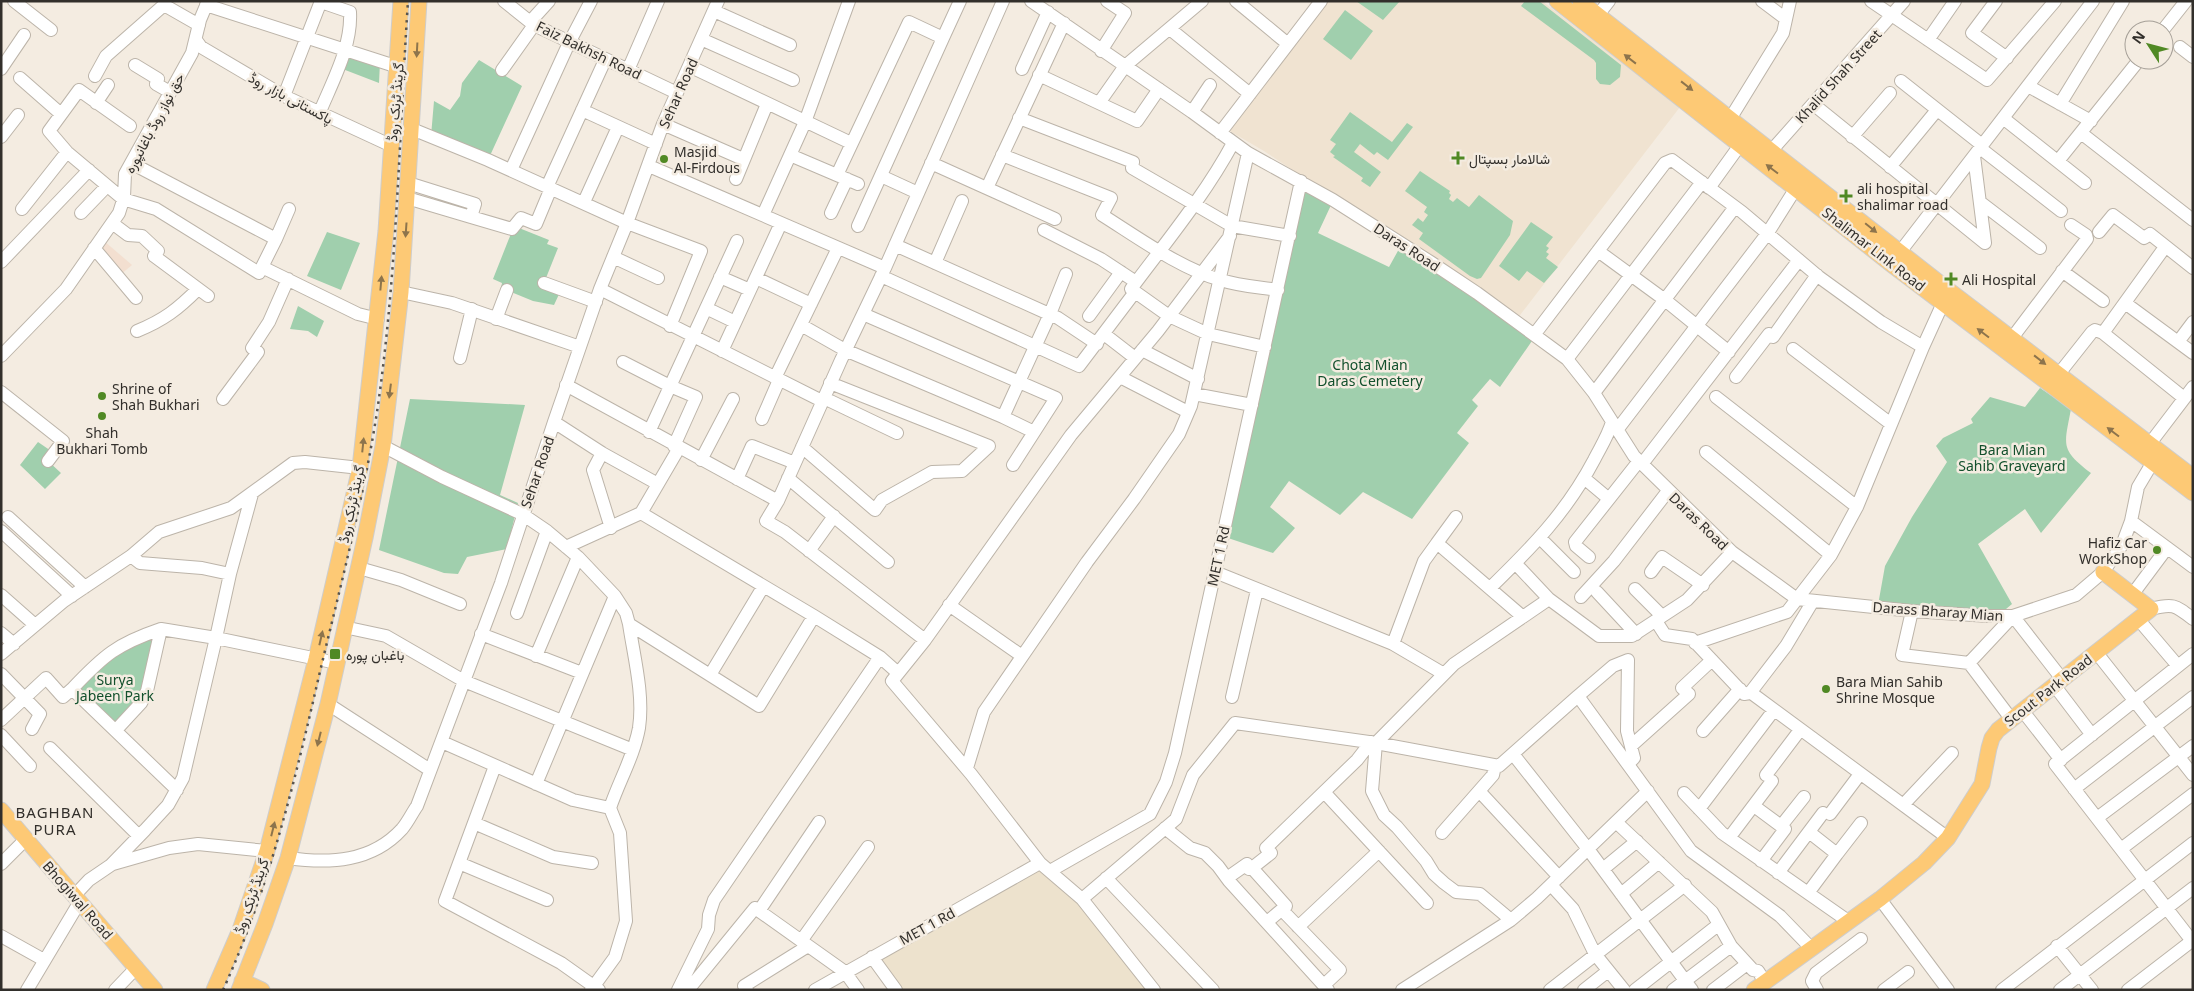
<svg xmlns="http://www.w3.org/2000/svg" width="2194" height="991" viewBox="0 0 2194 991" font-family="'Noto Sans',Vazirmatn,sans-serif">
<style>
.commercial{fill:#f3dfd0}
.built{fill:#f0e3d1}
.education{fill:#ede2cd}
.green{fill:#a0cfad}
.lines{fill:none;stroke-linecap:round;stroke-linejoin:round}
.minor-casing{stroke:#bcb4a9;stroke-width:14}
.major-casing{stroke:#cecdcc;stroke-width:17}
.minor{stroke:#fff;stroke-width:12}
.major{stroke:#fdc975;stroke-width:15}
.rail{stroke:#58544e;stroke-width:2.5;stroke-dasharray:2.5 5;stroke-linecap:butt}
.oneway{fill:#8d744c}
.poi-dot{fill:#508924;stroke:#f4ece1;stroke-width:2}
.labels{text-anchor:middle;dominant-baseline:central;stroke-width:5;stroke-linejoin:round;paint-order:stroke}
.street-label{font-size:14px;fill:#322f2b;stroke:#f4ece1}
.poi-label{font-size:14px;fill:#322f2b;stroke:#f4ece1;text-anchor:start}
.park-label{font-size:14px;fill:#12502c;stroke:#f4ece1}
.neighbourhood-label{font-size:15px;letter-spacing:1px;fill:#322f2b;stroke:#f4ece1}
</style>
<rect width="100%" height="100%" fill="#f4ece1"/>
<path class="commercial" d="M104,241L132,265L120,275L99,250Z"/>
<path class="built" d="M1325,1H1542L1680,107L1517,319L1264,151L1228,130Z"/>
<path class="education" d="M1040,863L1082,899L1153,990H896L872,957Z"/>
<path class="green" d="M1356,1H1400L1383,20Z
M1525,1H1539L1621,65L1620,77L1610,85L1600,84L1596,79V63L1594,60L1521,6Z
M1345,10L1373,31L1351,60L1323,39Z
M345,50L380,62L379,83L340,68Z
M479,60L522,86L488,160L431,136L434,101L450,110L460,96L462,83Z
M1350,112L1392,142L1407,123L1413,127L1388,160L1377,152L1374,155L1360,144L1354,152L1381,172L1370,187L1361,181L1363,178L1333,157L1335,156L1330,152L1336,144L1330,140Z
M1420,171L1450,191L1449,193L1451,195L1449,199L1453,202L1457,198L1469,207L1479,195L1513,221L1510,235L1481,278L1477,279L1470,276L1419,239L1423,233L1412,225L1418,218L1423,222L1428,215L1424,212L1427,207L1405,191Z
M1302,185L1332,203L1318,233L1389,267L1399,249L1534,338L1500,387L1490,379L1472,400L1478,406L1457,433L1469,443L1412,519L1363,492L1340,515L1289,481L1270,507L1295,528L1273,553L1228,538Z
M1531,222L1553,237L1546,246L1549,248L1546,252L1549,254L1546,258L1558,267L1544,283L1527,271L1519,281L1499,266Z
M514,226L549,240L547,244L558,248L544,283L561,290L554,305L533,301L501,288L502,283L493,279Z
M327,232L360,243L341,290L307,276Z
M298,306L324,321L317,337L308,331L290,329Z
M2040,388L2071,409C2064,446 2060,449 2091,473L2041,533L2025,509L1978,544L2012,604L2006,609L1993,612L1878,605L1885,566L1912,517L1947,462L1936,446L1943,438L1973,423L1971,419L1990,397L2025,407Z
M410,399L525,405L500,495L518,503L507,549L467,557L458,574L444,573L379,550Z
M38,442L54,453L48,461L61,473L45,489L20,465Z
M161,629L147,691L116,730L72,689L100,659Z"/>
<g class="lines">
<defs>
<path id="minor" d="M14,1L51,30
M504,1L534,25L677,93
M1031,1L1192,112L1248,153L1333,200L1432,263L1477,293L1567,359L1594,393L1634,456L1732,552
M1236,1L1288,44
M1762,1L1786,19
M1871,1L1987,80L2055,1
M1996,1L1972,33L2007,58
M206,5L398,67
M714,11L790,45
M1598,15L1609,1
M530,22L549,1
M1170,29L1250,94
M2163,30L2186,1
M701,39L793,80
M196,40L201,47L284,96L392,146
M1928,40L1955,1
M2180,47L2193,57
M1101,51L1125,13L1107,1
M135,65L158,79L156,84L170,92
M689,66L851,143
M1,69L24,35
M1022,69L1048,12
M502,70L534,25
M628,70L658,1
M1039,75L1137,121L1159,89
M95,76L106,56L164,5L199,25
M20,78L61,114
M1901,81L1982,145
M2028,86L2091,121
M284,96L321,1
M96,103L108,85
M1099,103L1125,66L1202,1
M1813,104L1985,243L1974,156
M2060,104L2123,1
M582,110L656,144
M1192,112L1210,85
M319,114C332,82 352,47 350,12L321,2
M1019,118L1133,162L1132,168L1232,226L1290,236
M2003,118L2085,183
M1730,119L1783,33L1790,1
M663,124L743,159
M130,126L79,90L49,131L67,152L123,199L156,209L259,273L262,267L358,314L378,319
M412,129L488,160L627,223L701,251L670,326
M1220,133L1321,1
M2081,133L2193,220
M1,137L18,115
M1852,137L1890,93
M1233,143C1205,195 1166,242 1131,289L1169,316L1208,334L1265,347
M1980,148L2061,211
M1772,150L1904,1
M790,155L858,184
M1002,155L1111,198L1102,215C1137,237 1181,269 1221,280C1239,286 1259,287 1278,290
M2058,161L2139,60
M131,163L276,239L262,267
M931,163L1055,219
M649,166L885,268
M1890,167L1937,110
M511,170L569,43L591,1
M837,175L909,22L943,38L960,1
M881,176L918,193
M736,179L767,104
M408,183L475,204L471,217L512,229L521,218L536,224L551,188
M547,187L605,60
M987,188L1064,23
M1709,188L1740,145
M407,198L471,217
M584,202L618,127
M1980,202L2040,248
M22,209L67,152
M81,213L107,186
M831,213L847,179
M763,215L805,122L849,1
M112,223L128,235L142,236L158,251L154,256L208,296
M858,226L943,38
M1044,230L1101,259L1136,282
M2099,232L2113,215L2144,238L2150,234L2193,268
M276,239L289,209
M895,245L1058,318L1097,344
M2165,247L2103,333L2184,398
M94,248L136,298
M1598,251L1665,300L1729,352
M1900,252L2093,1
M613,257L658,278
M1,262L89,170
M935,263L962,201
M2062,271L2103,301
M881,276L1079,366L1135,292
M720,277L750,290
M756,278L811,304
M544,283L596,302
M600,289L822,401
M401,292L452,303L580,347
M2125,303L2193,353
M706,308L735,322
M863,314L1056,398L1013,465
M1089,316L1121,272
M496,319L507,290
M801,325L845,350L1003,417
M137,331C164,320 178,309 198,289
M1104,334L1135,358
M1534,335L1665,163L1672,160L1742,212L1819,277L1881,322L1923,347
M2012,338L2087,239L2086,235L2071,225
M2178,342L2193,322
M1793,349L1891,424
M1142,350L1198,379
M722,351L781,223
M1,356L66,289L119,213L124,197L125,174L192,53L200,20L208,1
M460,358L472,309
M1567,359L1702,182
M623,362L670,386L696,397L674,446
M2058,375L2092,332L2095,330L2103,333
M1120,377L1188,412
M1736,377L1769,334L1773,337L1817,275
M775,378L838,248
M566,385L778,501
M1,392L63,441L48,461
M1594,393L1735,207
M1194,394L1252,405
M1716,397L1857,507
M824,398L897,433
M223,399L258,352L252,348L269,322L288,279
M762,419L779,380
M554,422L602,453L658,484
M1617,430L1767,234L1796,188
M649,432L737,241
M1034,432L1003,417L1050,314L1066,274
M383,446L442,477L522,514L547,531L578,557L615,596L626,613L629,624C634,657 644,695 639,728C634,756 619,781 610,808L620,833L626,921L615,957L591,990
M802,447L875,510L882,500L932,472L962,471L989,446L830,383
M2145,450L2193,387
M1706,452L1831,555
M602,453L593,470L611,528
M701,460L733,399
M1642,464L1799,260
M788,478L888,562
M1584,478L1609,499
M737,479L752,446L795,463
M641,513L814,616L880,657L898,673
M8,517L85,587
M1456,517L1437,543L1523,617
M2131,521L2193,567
M1,531L72,596
M1540,538L1574,572
M566,547L641,513L679,448
M809,551L834,516
M131,556L140,563L202,568L230,574
M1589,557L1576,546L1575,542L1639,461
M1515,563L1549,599
M359,568L401,580L460,604
M1215,572L1393,644L1444,674
M1651,572L1662,557L1703,585
M1490,588C1532,547 1566,513 1594,460C1600,448 1608,436 1612,422
M1635,589L1662,616
M1597,592L1636,634
M1,595L35,625
M2132,595L2167,548
M1581,597L1614,561L1668,491
M949,605L1022,656
M2151,609C2173,603 2175,605 2193,619
M1912,611L1902,655L1969,663L2013,616L2062,679
M517,613L547,531
M2138,619L2178,666
M1656,621L1665,635L1692,639L1744,694L1750,693L1786,646L1813,601
M629,624L759,706L814,616
M344,627L386,636L464,681L633,750
M161,629C117,644 104,655 72,689L177,790
M1,633L14,644
M481,634L582,673
M925,640L785,532L766,521L778,501L841,360L885,268L1003,1
M1695,643L1787,612L1831,555L1857,507L1923,347L1943,303L1948,297
M1393,644L1424,561L1437,543
M2096,652L2193,775
M1,654L64,601L131,556L159,532L231,508L293,463L305,462L360,468
M536,656L578,557
M1969,663L2012,720
M1,674L40,714L32,729
M710,675L763,587
M2054,685L2092,735
M1750,692L1948,838
M1578,696L1613,666L1628,660L1627,731L1634,758L1628,764
M1232,697L1257,590
M328,704L430,770
M2022,710L2061,760
M1,720L46,678L63,697L72,689
M116,730L141,703L147,691L161,629L216,638L230,574L252,494
M1703,731L1740,689
M1,735L30,766
M442,742L573,800L610,808
M1631,746L1689,694L1682,688L1712,660
M50,748L139,836
M1513,754L1588,849L1692,990
M495,766L445,901L561,963L599,990
M967,768L984,712L1087,562L1134,499L1179,434L1191,406L1248,153
M1766,775L1800,730
M536,784L615,596
M2074,789L2193,697
M1324,792L1427,903
M1480,792L1559,877
M1684,793L1722,833L1848,921
M1903,805L1952,753
M1754,806L1785,829L1761,861
M1699,809L1774,710
M1830,814L1860,774
M2097,818L2193,746
M1616,822L1712,912L1731,946L1753,970L1758,971L1765,982
M474,823L553,857L592,863
M1781,826L1804,797
M1165,828L1190,848L1205,853L1218,866L1229,881L1328,990
M1442,833L1493,775L1495,766
M1729,838L1772,781
M2121,849L2193,794
M1837,854L1861,823
M288,858C330,864 372,862 402,829C408,822 412,813 417,806L501,583L554,422L600,289L627,223L663,124L718,1
M459,863L547,900
M1,864L25,840
M113,864L169,848L198,844L267,851
M1252,868L1286,906L1267,922
M1603,869L1637,841
M1050,871L1150,814L1166,782L1175,753L1301,181
M1778,873L1823,813
M1106,878L1213,990
M1227,878L1247,864L1249,869L1252,868L1271,853L1266,848L1357,760L1371,742
M1551,885L1573,909L1595,954L1624,990
M1808,893L1837,854L1809,832
M1621,894L1659,862
M74,896L89,880L111,865L145,830L168,805L183,778L216,638L337,663
M1082,899L1176,819L1193,775L1235,723L1376,743L1454,664L1549,599L1599,636H1632L1687,600L1732,552L1797,599L1912,611L1988,616H2013L2076,595L2103,572L2122,545L2131,521L2138,487L2157,455
M1880,899L1948,990
M1282,910L1340,970L1324,985
M759,911L819,822
M1511,920L1480,894L1456,892L1444,883L1434,874L1426,861L1397,827L1384,815L1372,791L1376,743L1499,766L1578,696L1691,851L1780,916L1811,948
M1298,927L1379,851
M1,936L44,960
M801,941L868,847
M2192,941L2055,764L2193,654
M2057,946L2092,990
M872,957L896,990
M27,990L76,908L81,904
M115,990L137,967
M678,990L708,929L709,915L714,900L880,657
M688,990L755,908L845,972L858,990
M747,990L744,986L808,946
M815,990L1040,863
M1154,990L1082,899L1040,863L971,774L892,681L925,640L1071,435L1158,331L1230,236
M1402,990L1511,920L1537,898L1648,791
M1550,990L1685,885
M1584,990L1608,971
M1635,990L1718,925
M1673,990L1731,946
M1713,990L1747,964
M1817,990L1812,981L1816,973L1861,939
M1884,990L1908,972
M2002,990L2193,843
M2060,990L2193,888
M2128,990L2193,940"/>
<path id="major" d="M1557,1L1891,264L2193,493
M1580,1L1951,292L2193,477
M1,810L155,990
M242,981L262,990
M214,990L240,930L267,851L316,659L360,468L386,231L401,1
M239,990L265,924L288,858L328,704L365,538L383,446L401,292L419,1
M1754,990L1880,899L1924,863L1948,838L1982,784L1989,748L1992,738L1998,730L2151,609L2103,572"/>
</defs>
<use href="#minor" class="minor-casing"/>
<use href="#major" class="major-casing"/>
<use href="#minor" class="minor"/>
<use href="#major" class="major"/>
<path class="rail" d="M223,990C268,891 294,785 318,680C339,591 363,502 377,412C397,276 399,138 408,1"/>
</g>
<defs><path id="oneway-solid" d="M-6-.8H1V-3.2L6.5 0L1 3.2V.8H-6Z" transform="scale(1.25)"/></defs>
<g class="oneway">
<use href="#oneway-solid" transform="translate(417 50) rotate(93)"/>
<use href="#oneway-solid" transform="translate(1630 59) rotate(-142)"/>
<use href="#oneway-solid" transform="translate(1687 86) rotate(38)"/>
<use href="#oneway-solid" transform="translate(1772 169) rotate(-143)"/>
<use href="#oneway-solid" transform="translate(1871 228) rotate(39)"/>
<use href="#oneway-solid" transform="translate(406 230) rotate(94)"/>
<use href="#oneway-solid" transform="translate(381 283) rotate(-85)"/>
<use href="#oneway-solid" transform="translate(1983 333) rotate(-143)"/>
<use href="#oneway-solid" transform="translate(2040 360) rotate(38)"/>
<use href="#oneway-solid" transform="translate(390 391) rotate(97)"/>
<use href="#oneway-solid" transform="translate(2113 432) rotate(-143)"/>
<use href="#oneway-solid" transform="translate(363 445) rotate(-84)"/>
<use href="#oneway-solid" transform="translate(321 638) rotate(-77)"/>
<use href="#oneway-solid" transform="translate(319 739) rotate(104)"/>
<use href="#oneway-solid" transform="translate(273 829) rotate(-76)"/>
</g>
<g class="poi-dot">
<path d="M1455.5 150.5h5v5h5v5h-5v5h-5v-5h-5v-5h5z"/>
<circle cx="664" cy="159" r="5"/>
<path d="M1843.5 188.5h5v5h5v5h-5v5h-5v-5h-5v-5h5z"/>
<path d="M1948.5 271.5h5v5h5v5h-5v5h-5v-5h-5v-5h5z"/>
<circle cx="102" cy="396" r="5"/>
<circle cx="102" cy="416" r="5"/>
<circle cx="2157" cy="550" r="5"/>
<rect x="329" y="648" width="12" height="12" rx="2.5"/>
<circle cx="1826" cy="689" r="5"/>
</g>
<g class="labels">
<g class="street-label">
<text transform="translate(589 50) rotate(26)">Faiz Bakhsh Road</text>
<text transform="translate(1838 76) rotate(-48)">Khalid Shah Street</text>
<text transform="translate(678 93) rotate(-66)">Sehar Road</text>
<text transform="translate(291 98) rotate(28)">پاکستانی بازار روڈ</text>
<text transform="translate(395 102) rotate(-85)">گرینڈ ٹرنک روڈ</text>
<text transform="translate(154 123) rotate(-62)">حق نواز روڈ باغانپورہ</text>
<text transform="translate(1407 247) rotate(33)">Daras Road</text>
<text transform="translate(1874 249) rotate(38)">Shalimar Link Road</text>
<text transform="translate(537 472) rotate(-71)">Sehar Road</text>
<text transform="translate(351 504) rotate(-78)">گرینڈ ٹرنک روڈ</text>
<text transform="translate(1699 521) rotate(44)">Daras Road</text>
<text transform="translate(1218 556) rotate(-78)">MET 1 Rd</text>
<text transform="translate(1938 611) rotate(4)">Darass Bharay Mian</text>
<text transform="translate(2048 690) rotate(-38)">Scout Park Road</text>
<text transform="translate(251 896) rotate(-71)">گرینڈ ٹرنک روڈ</text>
<text transform="translate(78 900) rotate(49)">Bhogiwal Road</text>
<text transform="translate(927 926) rotate(-29)">MET 1 Rd</text>
</g>
<g class="poi-label">
<text x="674" y="151">Masjid<tspan x="674" dy="16">Al-Firdous</tspan></text>
<text x="1469" y="158">شالامار ہسپتال</text>
<text x="1857" y="188">ali hospital<tspan x="1857" dy="16">shalimar road</tspan></text>
<text x="1962" y="279">Ali Hospital</text>
<text x="112" y="388">Shrine of<tspan x="112" dy="16">Shah Bukhari</tspan></text>
<text x="102" y="432" text-anchor="middle">Shah<tspan x="102" dy="16">Bukhari Tomb</tspan></text>
<text x="2147" y="542" text-anchor="end">Hafiz Car<tspan x="2147" dy="16">WorkShop</tspan></text>
<text x="346" y="654">باغبان پورہ</text>
<text x="1836" y="681">Bara Mian Sahib<tspan x="1836" dy="16">Shrine Mosque</tspan></text>
</g>
<g class="park-label">
<text x="1370" y="364">Chota Mian<tspan x="1370" dy="16">Daras Cemetery</tspan></text>
<text x="2012" y="449">Bara Mian<tspan x="2012" dy="16">Sahib Graveyard</tspan></text>
<text x="115" y="679">Surya<tspan x="115" dy="16">Jabeen Park</tspan></text>
</g>
<g class="neighbourhood-label">
<text x="55" y="812">BAGHBAN<tspan x="55" dy="17">PURA</tspan></text>
</g>
</g>
<rect width="2194" height="991" fill="none" stroke="#322f2b" stroke-width="5"/>
<g transform="translate(2149 45) rotate(306)"><circle r="24" fill="#f4ece1" stroke="#a6a098"/>
<path d="M0-4L9 19L0 12L-9 19Z" fill="#508924"/>
<text y="-8" font-size="14" font-weight="bold" text-anchor="middle" fill="#322f2b">N</text>
</g>
</svg>
